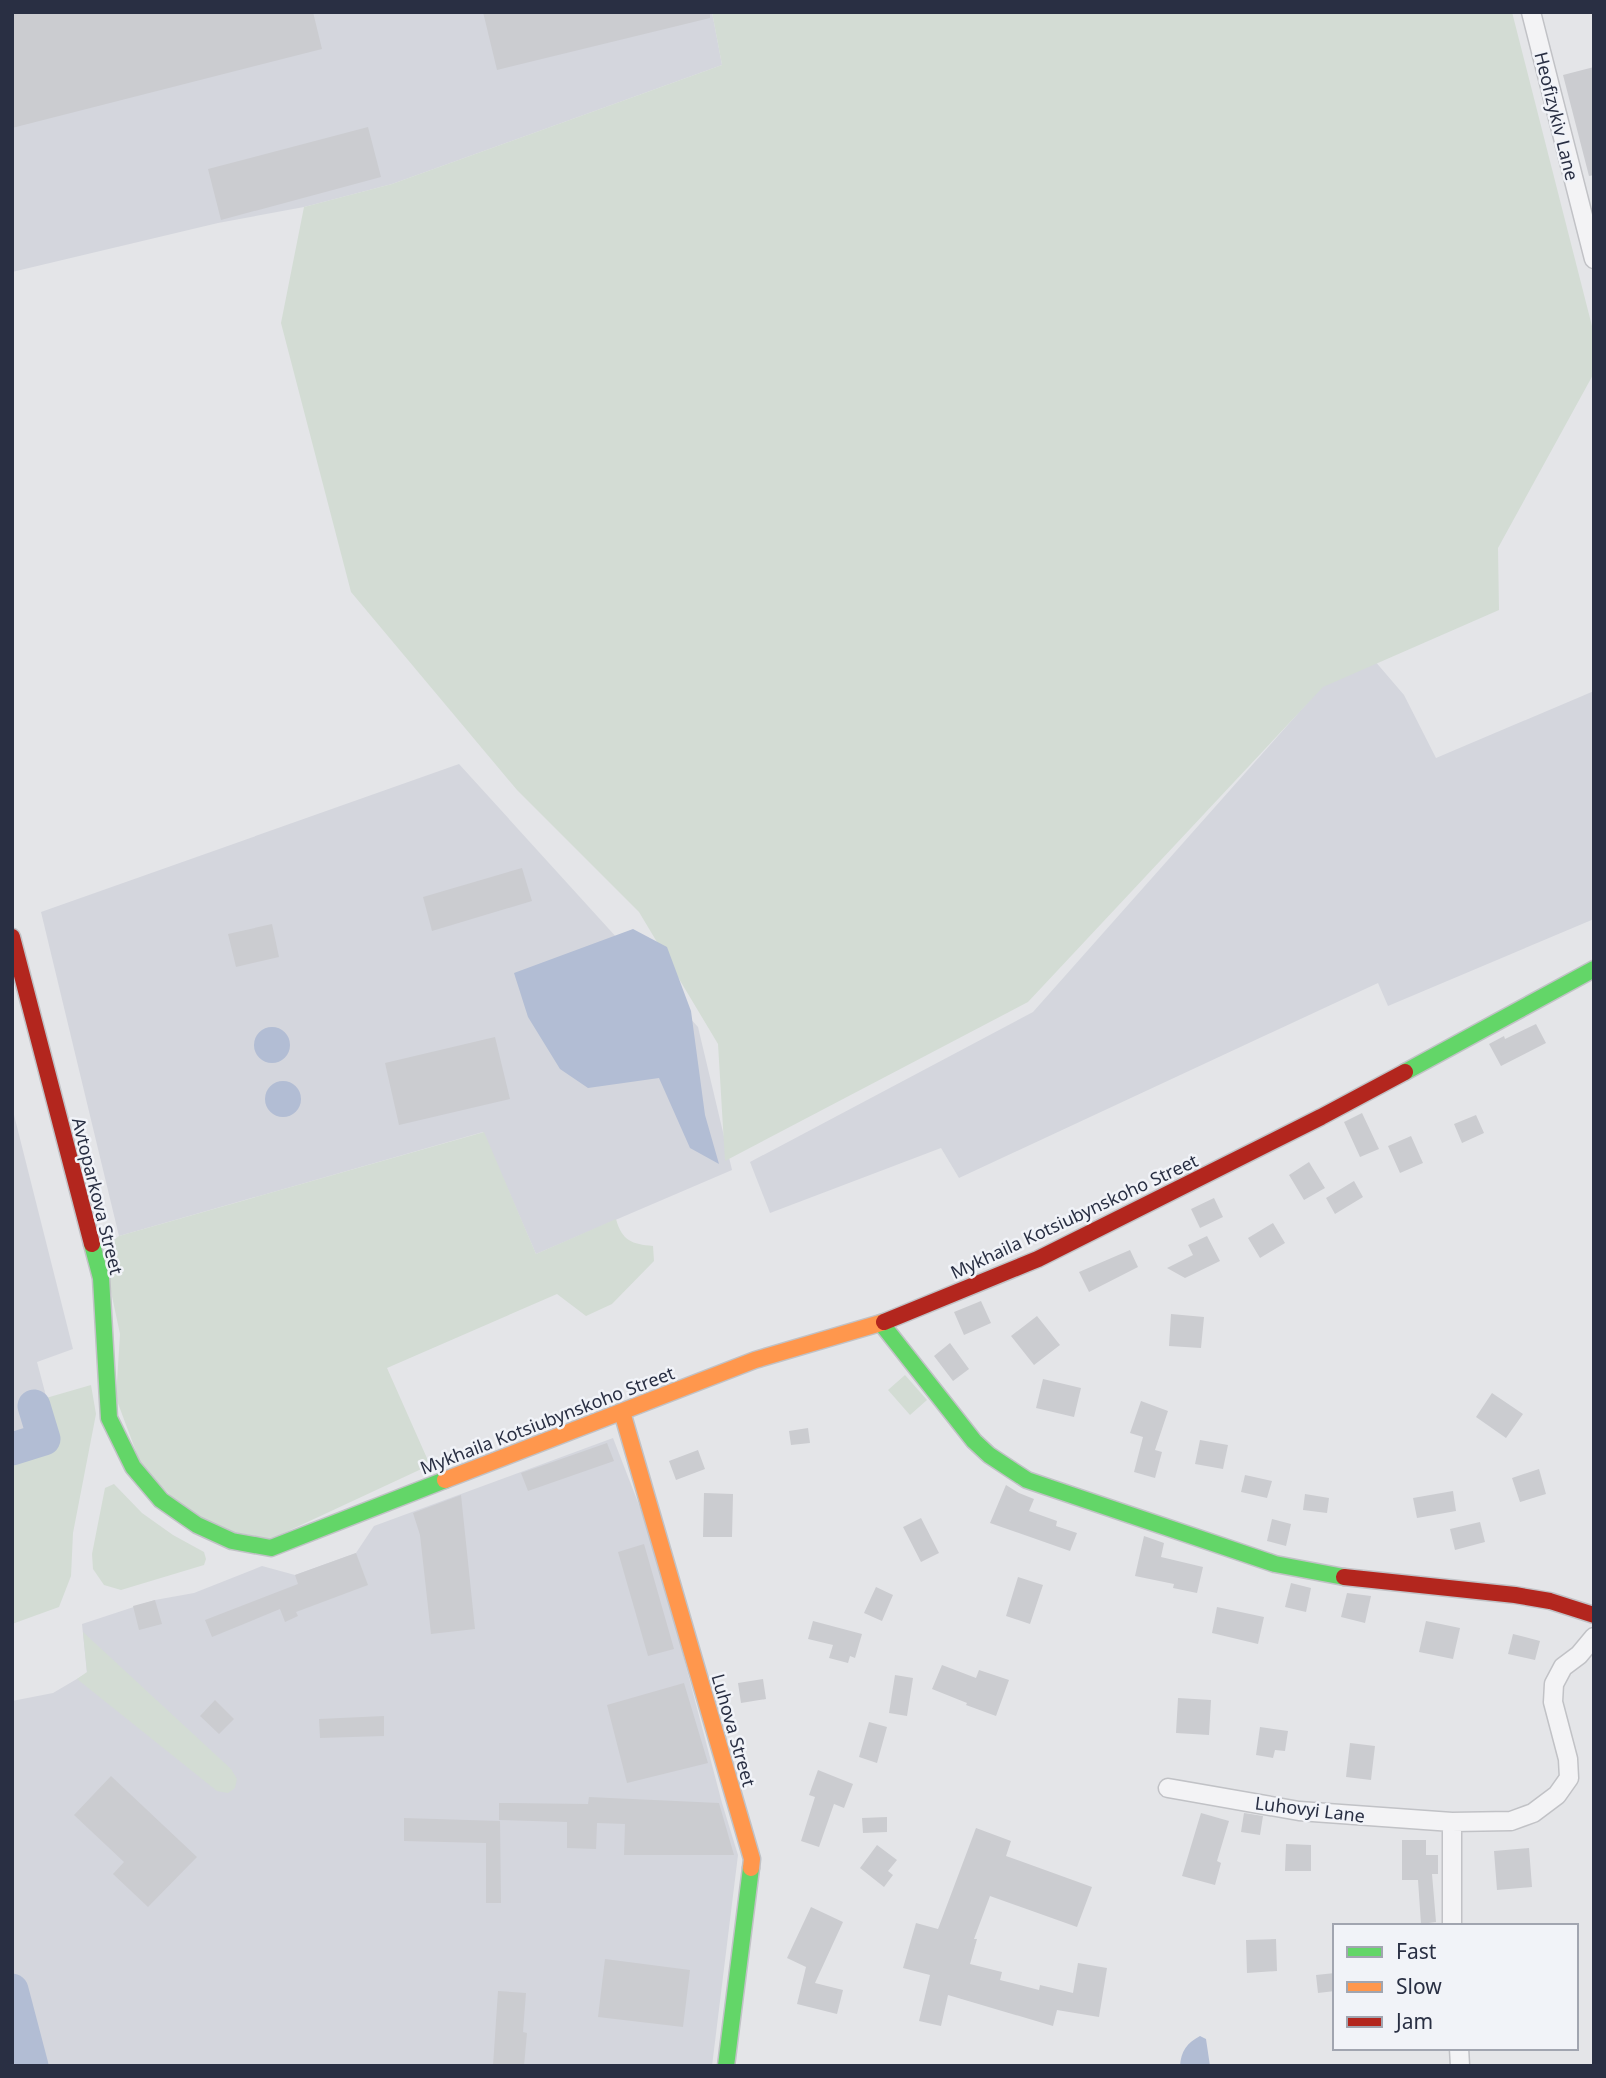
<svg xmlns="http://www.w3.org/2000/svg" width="1606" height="2078" viewBox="0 0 1606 2078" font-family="'Noto Sans',sans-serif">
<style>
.built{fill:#d4d6dd}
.green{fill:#d3dcd4}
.water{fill:#b2bdd4}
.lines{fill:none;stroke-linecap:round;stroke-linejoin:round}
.river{stroke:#b2bdd4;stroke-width:33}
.building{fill:#cbccd0}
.street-casing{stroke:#c1c2c6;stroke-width:21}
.fast-casing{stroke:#c1c2c6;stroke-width:19}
.slow-casing{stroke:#c1c2c6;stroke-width:19}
.jam-casing{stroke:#c1c2c6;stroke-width:19}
.street{stroke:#f3f3f5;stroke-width:18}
.fast{stroke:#63d668;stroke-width:16}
.slow{stroke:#ff974d;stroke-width:16}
.jam{stroke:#b3261e;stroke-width:16}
.labels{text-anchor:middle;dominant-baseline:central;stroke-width:5;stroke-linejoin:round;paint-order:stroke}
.street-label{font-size:18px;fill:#292f43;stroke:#f1f3f8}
</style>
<rect width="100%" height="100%" fill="#e4e5e8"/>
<path class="built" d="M12,12H712L722,65L392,184L304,207L218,223L12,272Z
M1368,653L1404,695L1436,758L1594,691V919L1388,1006L1378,983L959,1178L941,1148L770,1213L750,1162L1033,1012L1333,674Z
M459,764L698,1027L732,1170L536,1254L483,1132L119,1236L41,912Z
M12,1107L73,1349L37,1362L54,1426L12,1439Z
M613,1438L653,1541L722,1803L738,1855L712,2066H12V1701L53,1693L87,1673L82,1624L155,1600L194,1593L262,1566L295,1575L356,1553L374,1526Z"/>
<path class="green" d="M712,12H1512L1594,334V373L1498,548L1499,610L1323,687L1028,1002L725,1161L718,1044L639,912L517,790L351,592L281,323L304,207L392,184L722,65Z
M484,1132L536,1254L616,1219C622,1241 632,1244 653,1246L654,1261L612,1304L586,1316L557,1294L387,1368L430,1465L271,1539L218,1529L182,1507L141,1465L116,1398L120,1334L102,1249L119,1236Z
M905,1375L927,1400L910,1415L888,1390Z
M91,1385L96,1414L73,1533L71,1576L59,1607L12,1624V1435L52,1419L46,1398Z
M114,1484L142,1513L173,1535L204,1552L206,1559L204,1565L121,1590L104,1585L93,1569L92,1554L105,1488Z
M83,1632L231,1769L237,1779L235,1788L228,1793L217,1791L77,1679L87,1672Z"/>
<path class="water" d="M633,929L667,947L691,1011L705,1115L719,1164L690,1148L659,1078L588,1088L560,1069L528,1017L514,973Z
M254 1045a18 18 0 1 1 36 0a18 18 0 1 1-36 0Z
M265 1099a18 18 0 1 1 36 0a18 18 0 1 1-36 0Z
M1200,2036L1206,2039L1210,2066H1180C1181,2051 1187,2043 1200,2036Z"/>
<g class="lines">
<path class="river" d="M12,1449L44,1439L34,1406
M12,1990L32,2066"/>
</g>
<path class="building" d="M12,12H313L322,49L12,128Z
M483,12H710V18L497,70Z
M1594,67V175L1589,176L1563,75Z
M368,127L381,177L221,220L208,169Z
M522,868L532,901L432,931L423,897Z
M272,924L279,957L236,967L228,934Z
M1536,1024L1546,1043L1501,1066L1489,1044L1504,1036L1505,1039Z
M495,1037L510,1099L399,1125L385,1063Z
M1362,1113L1379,1149L1360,1157L1344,1122Z
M1476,1115L1484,1133L1462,1143L1454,1124Z
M1411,1136L1423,1163L1400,1173L1388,1146Z
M1309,1162L1325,1188L1304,1200L1289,1175Z
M1354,1181L1363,1197L1335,1214L1326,1198Z
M1214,1198L1223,1217L1200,1228L1191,1209Z
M1273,1223L1285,1243L1260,1258L1248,1238Z
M1207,1236L1220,1261L1185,1278L1167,1268L1193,1255L1188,1245Z
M1130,1250L1138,1267L1089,1292L1079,1272Z
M981,1301L991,1323L964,1335L954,1312Z
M1171,1314L1204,1317L1201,1348L1169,1346Z
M1037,1316L1060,1345L1034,1365L1011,1336Z
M950,1343L969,1369L953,1381L934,1356Z
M1043,1379L1081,1388L1074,1417L1036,1408Z
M1492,1393L1523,1414L1506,1438L1476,1417Z
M1141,1401L1168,1411L1155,1450L1162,1452L1155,1478L1134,1472L1143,1437L1130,1433Z
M808,1428L810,1443L791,1445L789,1431Z
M1200,1440L1228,1445L1223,1469L1195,1464Z
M607,1443L614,1461L528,1491L521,1473Z
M698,1450L705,1469L676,1480L669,1461Z
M1539,1469L1546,1494L1520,1502L1512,1478Z
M1245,1475L1272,1481L1267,1498L1241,1492Z
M1006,1485L1019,1493L1034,1499L1029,1511L1057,1521L1056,1526L1077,1533L1070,1551L990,1523Z
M1453,1491L1456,1511L1417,1518L1413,1498Z
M704,1493L733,1494L732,1537H703Z
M1305,1494L1329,1498L1327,1513L1303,1510Z
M461,1495L475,1629L431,1634L420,1535L413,1513Z
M921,1518L939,1553L921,1562L903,1527Z
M1272,1519L1291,1524L1286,1546L1267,1541Z
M1480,1522L1485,1542L1455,1550L1450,1529Z
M1144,1536L1164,1543L1161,1557L1203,1567L1197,1593L1173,1588L1174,1584L1135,1576Z
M644,1544L674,1649L648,1656L618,1552Z
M356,1553L368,1585L296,1612L298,1616L285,1622L280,1609L212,1637L205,1620L298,1584L295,1575Z
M1018,1577L1043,1585L1030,1624L1006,1616Z
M1291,1583L1311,1588L1306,1612L1285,1607Z
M876,1587L893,1595L882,1621L864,1613Z
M1347,1593L1371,1596L1365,1623L1341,1617Z
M155,1600L162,1624L139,1630L133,1606Z
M1217,1607L1264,1617L1258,1644L1212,1633Z
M813,1621L862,1634L855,1658L850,1656L848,1663L829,1658L833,1645L808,1639Z
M1426,1621L1460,1628L1453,1659L1419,1652Z
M1513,1634L1540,1641L1535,1660L1508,1654Z
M942,1665L976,1678L979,1670L1009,1680L996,1716L966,1705L967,1703L932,1689Z
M895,1675L913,1678L907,1716L889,1713Z
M763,1679L766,1699L741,1703L738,1683Z
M684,1683L708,1763L627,1783L607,1705Z
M1178,1698L1211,1700L1209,1735L1176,1733Z
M215,1700L234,1719L219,1734L200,1716Z
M384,1716V1736L320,1738L319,1719Z
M869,1722L887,1727L877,1763L859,1757Z
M1260,1727L1288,1731L1285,1751L1275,1750L1273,1758L1256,1755Z
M1350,1743L1375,1746L1371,1780L1346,1777Z
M818,1770L853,1784L844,1808L834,1804L819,1847L801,1841L815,1797L809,1795Z
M111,1776L197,1857L148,1907L113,1874L124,1862L74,1815Z
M589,1797L719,1803L734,1855H624L625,1824L597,1823L596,1849L567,1848V1822L499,1820V1803L588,1804Z
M1201,1813L1229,1821L1217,1861L1221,1863L1215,1885L1182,1876Z
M1244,1813L1263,1816L1260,1835L1241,1832Z
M887,1817V1832L863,1833L862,1818Z
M404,1818L500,1821L501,1903H486V1843L404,1841Z
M976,1828L1011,1841L1006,1856L1092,1887L1077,1927L990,1896L974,1939H977L970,1964L1002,1972L1000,1980L1039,1990L1040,1985L1073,1993L1078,1963L1107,1968L1099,2017L1057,2010L1053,2026L948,1995L941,2026L919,2021L930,1975L903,1968L916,1923L938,1929Z
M1402,1840H1426V1855H1438V1874H1432L1436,1922L1421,1924L1418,1880H1402Z
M1286,1844L1311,1845V1871H1285Z
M877,1845L897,1860L888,1871L893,1875L884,1887L860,1868Z
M1529,1848L1532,1887L1497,1890L1494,1851Z
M811,1907L843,1922L815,1983L843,1990L837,2014L797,2004L806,1967L787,1958Z
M1276,1939L1277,1971L1247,1973L1246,1940Z
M605,1959L690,1970L683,2027L598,2017Z
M1335,1973V1991L1318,1993L1316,1975Z
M498,1991L526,1993L523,2032L527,2033L524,2066H493Z"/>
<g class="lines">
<defs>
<path id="street" d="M1531,12L1594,259
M1168,1788L1299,1811L1452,1822L1511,1821L1533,1813L1557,1795L1569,1778L1568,1759L1553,1702L1554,1684L1563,1667L1579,1655L1594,1637
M1452,1926V1822
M1459,2048L1460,2066"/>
<path id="fast" d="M1405,1072L1594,969
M92,1244L101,1278L109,1418L133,1467L161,1500L197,1525L232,1541L271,1548L445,1480
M881,1323L974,1441L989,1455L1027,1480L1275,1564L1344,1577
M726,2066L751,1868"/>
<path id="slow" d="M622,1412L752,1859L751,1868
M445,1480L755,1360L884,1322"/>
<path id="jam" d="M12,937L92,1244
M884,1322L1038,1259L1321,1117L1405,1072
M1344,1577L1515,1595L1550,1601L1594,1615"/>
</defs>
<use href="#street" class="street-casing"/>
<use href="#fast" class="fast-casing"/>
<use href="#slow" class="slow-casing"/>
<use href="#jam" class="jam-casing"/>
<use href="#street" class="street"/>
<use href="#fast" class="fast"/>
<use href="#slow" class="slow"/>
<use href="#jam" class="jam"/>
</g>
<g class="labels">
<g class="street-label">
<text transform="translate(1557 116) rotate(76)">Heofizykiv Lane</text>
<text transform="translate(98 1196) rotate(76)">Avtoparkova Street</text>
<text transform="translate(1074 1216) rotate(-25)">Mykhaila Kotsiubynskoho Street</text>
<text transform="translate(547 1420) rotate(-21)">Mykhaila Kotsiubynskoho Street</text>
<text transform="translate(734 1730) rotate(74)">Luhova Street</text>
<text transform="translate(1310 1809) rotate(7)">Luhovyi Lane</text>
</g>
</g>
<rect width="1606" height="2078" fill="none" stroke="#292f43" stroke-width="28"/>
<rect x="1333" y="1924" width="245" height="126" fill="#f1f3f8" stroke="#a1a5b0" stroke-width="2"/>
<rect x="1347" y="1947" width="35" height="10" fill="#63d668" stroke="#a1a5b0" stroke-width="2"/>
<text x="1396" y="1959" font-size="21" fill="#292f43">Fast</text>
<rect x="1347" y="1982" width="35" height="10" fill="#ff974d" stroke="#a1a5b0" stroke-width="2"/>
<text x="1396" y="1994" font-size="21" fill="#292f43">Slow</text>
<rect x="1347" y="2017" width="35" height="10" fill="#b3261e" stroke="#a1a5b0" stroke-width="2"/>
<text x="1396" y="2029" font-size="21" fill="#292f43">Jam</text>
</svg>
